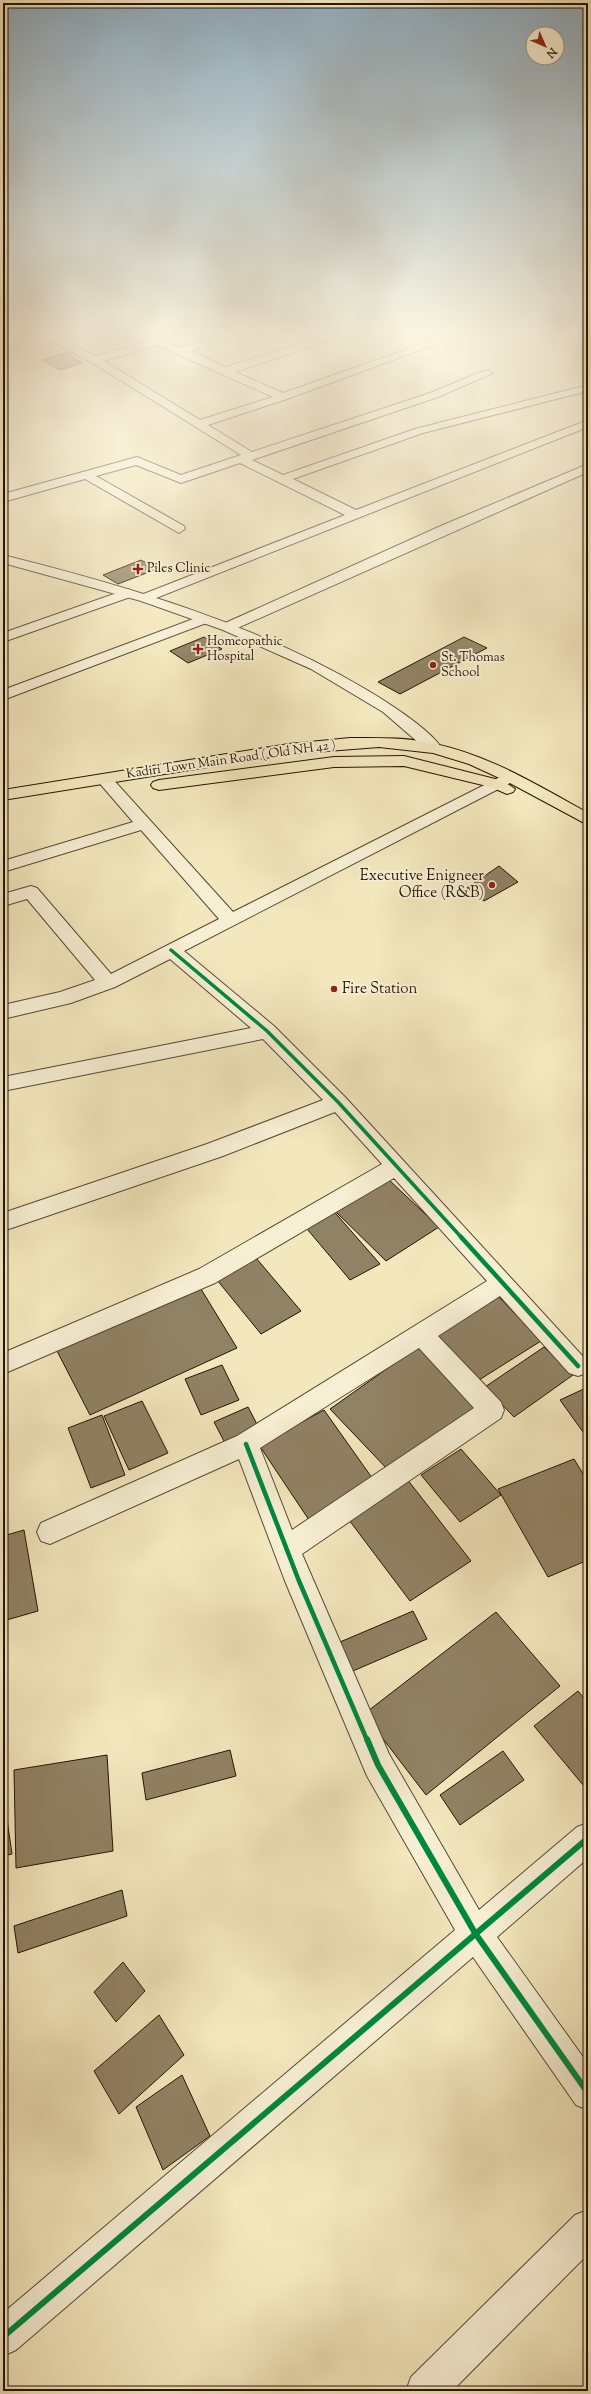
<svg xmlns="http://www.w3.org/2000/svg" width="591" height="2394" viewBox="0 0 591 2394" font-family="'Sorts Mill Goudy',serif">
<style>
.building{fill:#908264;stroke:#251403}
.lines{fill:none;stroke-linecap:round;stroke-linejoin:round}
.minor-casing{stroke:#584932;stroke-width:2}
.tertiary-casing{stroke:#584932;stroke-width:2}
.primary-casing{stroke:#251403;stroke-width:2}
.minor{fill:#f7efd4;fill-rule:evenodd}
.tertiary{fill:#f7efd4;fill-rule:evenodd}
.primary{fill:#f3e7bd;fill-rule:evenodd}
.cycleway-far2-casing{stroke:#f7efd4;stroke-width:5.5}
.cycleway-far1-casing{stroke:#f7efd4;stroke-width:7}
.cycleway-casing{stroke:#f7efd4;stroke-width:8}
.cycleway-far2{stroke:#00873e;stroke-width:3.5}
.cycleway-far1{stroke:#00873e;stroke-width:4.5}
.cycleway{stroke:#00873e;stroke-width:6}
.poi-dot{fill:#8f2418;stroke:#f7efd4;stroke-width:1.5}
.labels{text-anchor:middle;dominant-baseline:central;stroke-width:4;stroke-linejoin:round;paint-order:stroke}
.far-poi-label{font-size:13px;fill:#251403;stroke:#f7efd4;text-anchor:start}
.far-street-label{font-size:13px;fill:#251403;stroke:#f7efd4}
.poi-label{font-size:15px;fill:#251403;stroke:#f7efd4;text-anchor:end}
</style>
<rect width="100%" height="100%" fill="#f3e7bd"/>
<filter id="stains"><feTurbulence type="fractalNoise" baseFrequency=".005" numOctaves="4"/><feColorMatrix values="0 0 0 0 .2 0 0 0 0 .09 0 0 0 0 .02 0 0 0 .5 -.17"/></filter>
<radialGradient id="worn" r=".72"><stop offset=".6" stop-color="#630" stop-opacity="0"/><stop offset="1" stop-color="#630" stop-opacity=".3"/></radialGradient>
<path class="building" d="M66,352L82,363L60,370L42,360Z
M141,560L157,569L118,584L103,575Z
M204,637L222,649L188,663L170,651Z
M464,637L487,648L400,694L378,682Z
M499,866L518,882L484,901L467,888Z
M387,1178L439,1227L386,1261L334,1210Z
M331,1208L380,1264L350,1280L302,1223Z
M256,1258L301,1311L261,1334L217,1280Z
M201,1289L237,1348L90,1415L57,1351Z
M498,1296L541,1341L479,1380L436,1334Z
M419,1346L480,1405L390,1472L330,1409Z
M544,1347L573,1375L514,1417L485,1387Z
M222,1365L239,1400L201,1415L185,1379Z
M588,1387V1439L560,1400Z
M142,1401L168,1453L129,1470L104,1416Z
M248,1407L260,1430L226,1445L214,1422Z
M324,1410L375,1482L309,1520L259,1445Z
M102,1415L125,1475L91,1488L68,1428Z
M461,1449L501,1495L460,1522L421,1475Z
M574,1459L588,1482V1560L548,1577L498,1489Z
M407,1479L471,1561L410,1601L346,1516Z
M24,1530L38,1611L3,1621V1536Z
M413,1611L427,1639L353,1671L340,1642Z
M496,1612L560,1686L426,1795L364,1714Z
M578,1691L588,1703V1791L534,1726Z
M230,1750L236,1776L146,1800L142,1773Z
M503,1751L524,1780L460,1825L440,1795Z
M107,1755L113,1851L16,1868L14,1770Z
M3,1792L12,1854L3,1856Z
M122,1890L127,1916L18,1953L14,1926Z
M123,1962L145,1991L116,2022L94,1992Z
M159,2015L184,2055L119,2114L94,2071Z
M182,2075L210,2136L163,2170L136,2107Z"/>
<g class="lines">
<defs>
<path id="minor" d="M29,330H43L96,356L158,338L181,348L235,330H251L190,351L226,367L333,333H341V337L235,372L283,393L425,343H433L434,345L287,399L208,425L252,452L430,393L484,371L488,370L493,373L438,397L252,460L283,475L415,429L588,385V391L423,433L293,479L356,510L588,420V427L146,602L141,601L139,598L141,595L345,515L240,463L181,483L136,465L96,476L184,526L185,529L179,533L85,479L3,502V494L137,457L181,475L241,455L91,362ZM157,345L273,397L200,420L104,361Z
M588,464V472L233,630L228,631L221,627L223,624L443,525Z
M128,589L135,593L133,596L3,642V633Z
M204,615L211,619L209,622L3,700V690Z
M510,772L516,774L518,777L516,780L184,951L274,1026L345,1097L588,1362L587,1373L578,1376L569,1373L500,1296L438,1336L501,1402L504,1410L501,1418L302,1554L389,1754L479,1910L577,1827L588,1823V1858L497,1937L588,2064V2110L576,2105L473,1957L16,2350L3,2356V2313L455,1930L367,1776L285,1581L239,1459L50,1544L41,1541L37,1532L41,1523L237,1436L487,1281L394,1178L215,1283L3,1374V1353L199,1269L382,1164L335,1112L223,1156L3,1231V1213L207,1144L323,1100L263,1039L3,1091V1077L251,1028L170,959L115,987L71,1003L3,1019V1005L60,992L95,980L27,899L3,906V894L31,886L37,888L111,974L219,919L141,830L3,872V861L133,822L96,779L98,776H110L233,912ZM419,1348L474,1408L292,1530L260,1448Z
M588,2210V2254L452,2391H406L411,2377L575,2215Z"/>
<path id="tertiary" d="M3,555C130,587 254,623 367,690C387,702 428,728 441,747L439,750H427L383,712L311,669L223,630L141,601L3,563Z"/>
<path id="primary" d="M350,738C378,738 407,737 435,744C491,756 539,786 588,813V825L508,782L469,764L433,753L379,747L289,754L3,800V790L289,744Z
M404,756L503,781L515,789L513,792L507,794L491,787L404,766L334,767L159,790L153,788L151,785L153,782L159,780L334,757Z"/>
</defs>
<use href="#minor" class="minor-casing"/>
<use href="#tertiary" class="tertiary-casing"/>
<use href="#primary" class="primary-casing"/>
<use href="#minor" class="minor"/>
<use href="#tertiary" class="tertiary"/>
<use href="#primary" class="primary"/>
<defs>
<path id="cycleway-far2" d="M171,950L267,1031L338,1102L462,1238"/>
<path id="cycleway-far1" d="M461,1237L578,1366
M246,1444L299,1581L367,1740"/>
<path id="cycleway" d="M367,1739L378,1765L475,1933L588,2093
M3,2337L588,1838"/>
</defs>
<use href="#cycleway-far2" class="cycleway-far2-casing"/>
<use href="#cycleway-far1" class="cycleway-far1-casing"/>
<use href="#cycleway" class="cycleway-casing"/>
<use href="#cycleway-far2" class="cycleway-far2"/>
<use href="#cycleway-far1" class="cycleway-far1"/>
<use href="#cycleway" class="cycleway"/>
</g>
<linearGradient id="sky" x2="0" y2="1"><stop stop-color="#90acbe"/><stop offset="0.5" stop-color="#faf4e1"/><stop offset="1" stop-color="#faf4e1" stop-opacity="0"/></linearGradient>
<rect width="591" height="666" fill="url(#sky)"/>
<g class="poi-dot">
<path d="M136 563h4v4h4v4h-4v4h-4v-4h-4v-4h4z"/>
<path d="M196 643h4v4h4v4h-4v4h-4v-4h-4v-4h4z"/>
<circle cx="433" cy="665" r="4"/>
<circle cx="492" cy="885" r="4"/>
<circle cx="334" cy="989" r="4"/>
</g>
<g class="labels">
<g class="far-poi-label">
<text x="147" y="569">Piles Clinic</text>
<text x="207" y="642">Homeopathic<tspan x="207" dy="15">Hospital</tspan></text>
<text x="441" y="658">St. Thomas<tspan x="441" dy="15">School</tspan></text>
</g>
<g class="far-street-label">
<text transform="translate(231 760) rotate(-8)">Kadiri Town Main Road ( Old NH 42 )</text>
</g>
<g class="poi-label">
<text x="484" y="876">Executive Enigneer<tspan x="484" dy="17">Office (R&amp;B)</tspan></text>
<text x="342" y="989" text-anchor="start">Fire Station</text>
</g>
</g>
<rect width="591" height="2394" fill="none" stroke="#f3e7bd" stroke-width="16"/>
<rect x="4" y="4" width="583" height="2386" fill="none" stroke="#251403" stroke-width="2"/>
<rect x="8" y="8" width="575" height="2378" fill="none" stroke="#251403"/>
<g transform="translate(545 46) rotate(135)"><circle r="19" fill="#f7efd4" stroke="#a39780"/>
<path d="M0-3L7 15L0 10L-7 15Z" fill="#8f2418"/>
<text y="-6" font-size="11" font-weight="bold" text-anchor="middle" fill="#251403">N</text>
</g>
<rect width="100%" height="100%" filter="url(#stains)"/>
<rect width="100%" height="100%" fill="url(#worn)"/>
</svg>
